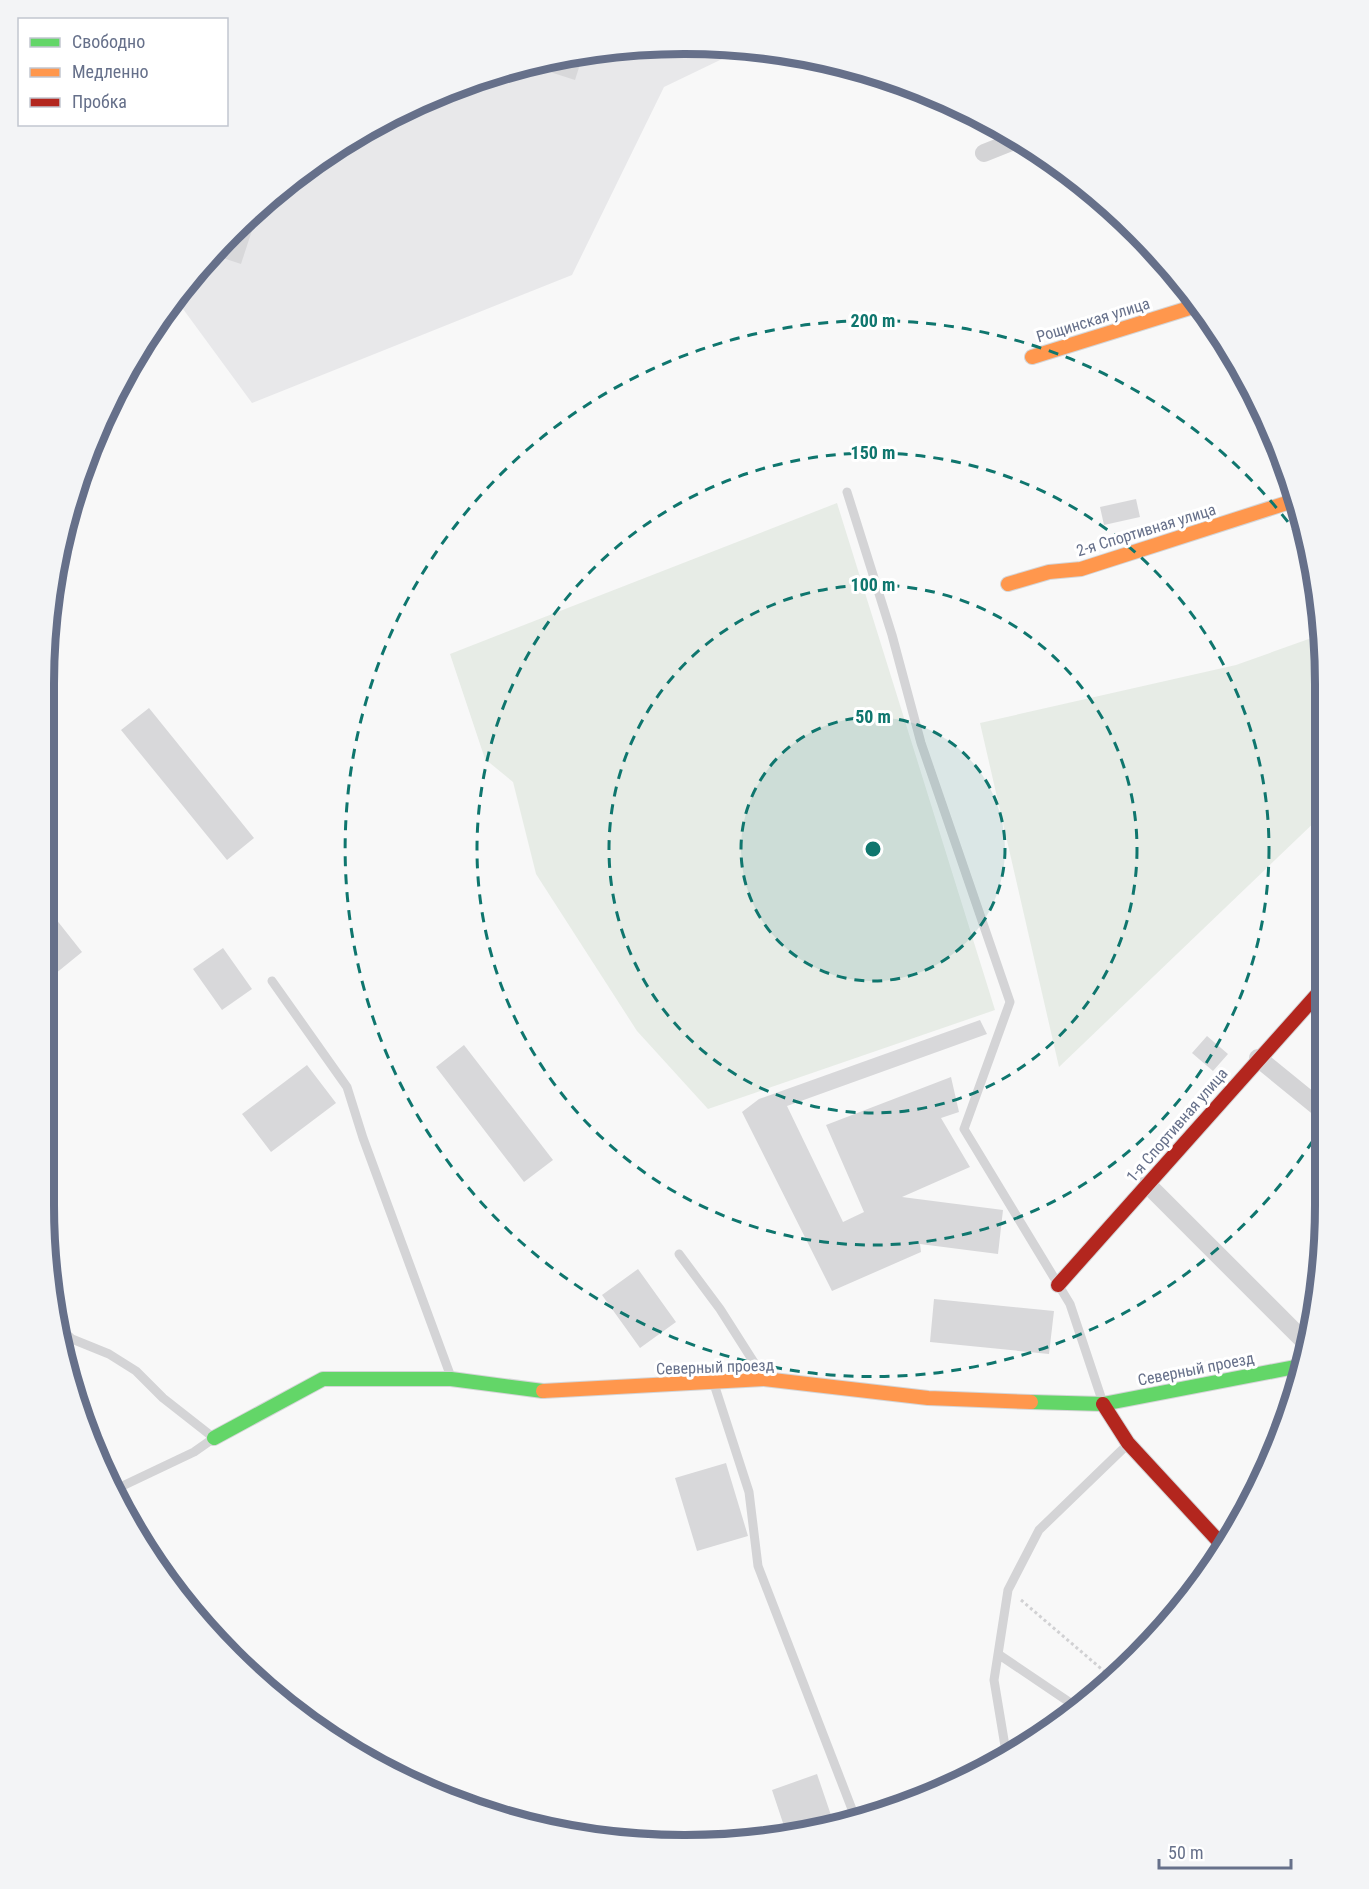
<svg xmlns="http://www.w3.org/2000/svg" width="1369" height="1889" viewBox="0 0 1369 1889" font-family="'Roboto Condensed',sans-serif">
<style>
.built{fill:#e8e8ea}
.green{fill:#e7ece6}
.building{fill:#d8d8da}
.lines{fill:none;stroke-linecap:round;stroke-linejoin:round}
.fast-casing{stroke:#d4d5d7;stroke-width:16}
.slow-casing{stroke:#d4d5d7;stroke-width:16}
.jam-casing{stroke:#d4d5d7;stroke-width:16}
.path{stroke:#d1d1d3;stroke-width:3;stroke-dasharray:3 3;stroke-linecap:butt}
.lane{stroke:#d4d4d6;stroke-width:9}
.street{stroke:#d4d4d6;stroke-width:18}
.fast{stroke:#63d668;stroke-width:14}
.slow{stroke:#ff974d;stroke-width:14}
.jam{stroke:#b3261e;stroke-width:14}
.ring{fill:none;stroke:#0f766e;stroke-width:3;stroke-dasharray:10 8}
.labels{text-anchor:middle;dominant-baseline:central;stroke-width:6;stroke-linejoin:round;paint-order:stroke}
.street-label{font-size:16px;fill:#66708a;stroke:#fff}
.rim{fill:none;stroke:#66708a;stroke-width:8}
.centre{fill:#0f766e;stroke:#fff;stroke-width:3}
.ring-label{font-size:18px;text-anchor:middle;font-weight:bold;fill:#0f766e;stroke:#fff;stroke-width:6;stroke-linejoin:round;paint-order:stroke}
</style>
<rect width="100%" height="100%" fill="#f8f8f8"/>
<path class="built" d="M642,45L745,48L664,87L572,275L252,403L175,298L203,262L294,176L401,110L518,65Z"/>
<path class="green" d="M837,503L995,1010L708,1109L637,1031L536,874L513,782L485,759L450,654Z
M1320,635L1321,816L1059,1067L980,723L1236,665Z"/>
<path class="building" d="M583,55L575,80L525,64L573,56Z
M259,209L241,264L211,254Z
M1136,499L1140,517L1104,525L1100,507Z
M149,708L254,838L227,860L121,730Z
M44,904L82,952L44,983Z
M223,948L252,989L222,1010L193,969Z
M980,1020L987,1034L787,1106L843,1222L864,1212L826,1125L951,1077L959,1112L941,1118L970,1167L902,1197L1003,1210L998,1254L920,1244L921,1252L832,1291L742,1112L759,1099Z
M1207,1036L1228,1054L1213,1071L1192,1053Z
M464,1045L553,1160L524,1182L436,1067Z
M307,1065L336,1103L271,1152L242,1114Z
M638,1269L676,1322L640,1348L602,1295Z
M934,1299L1054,1311L1049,1354L930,1342Z
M726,1463L748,1536L697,1551L675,1478Z
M817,1774L833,1821L787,1835L772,1790Z"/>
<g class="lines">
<defs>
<path id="fast" d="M1031,1402L1103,1404L1300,1366
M214,1438L323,1379H451L543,1391"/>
<path id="slow" d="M1032,357L1199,305
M1008,584L1049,572L1081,569L1293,501
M543,1391L764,1379L928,1398L1031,1402"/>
<path id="jam" d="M1058,1285L1322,989
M1103,1404L1128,1443L1224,1547"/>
</defs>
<use href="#fast" class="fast-casing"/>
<use href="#slow" class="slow-casing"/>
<use href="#jam" class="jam-casing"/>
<path class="path" d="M1021,1600L1112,1678"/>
<path class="lane" d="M847,492L892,635L921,743L1010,1002L964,1129L1070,1304L1102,1400
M272,981L347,1087L363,1138L451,1377
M679,1254L720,1309L762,1375
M60,1328L72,1339L109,1354L136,1371L163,1398L214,1438L194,1452L114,1490
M714,1384L749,1492L758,1566L855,1817
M998,1654L1075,1706L1078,1710
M1006,1752L994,1680L1008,1590L1039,1530L1127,1445"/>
<path class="street" d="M984,153L1019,139
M1258,1058L1323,1111
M1147,1184L1305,1342"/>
<use href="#fast" class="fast"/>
<use href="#slow" class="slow"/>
<use href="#jam" class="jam"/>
</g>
<circle cx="873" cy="849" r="132" fill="#0f766e" fill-opacity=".12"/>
<g class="ring">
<circle cx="873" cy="849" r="132"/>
<circle cx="873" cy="849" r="264"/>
<circle cx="873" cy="849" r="396"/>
<path d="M1323 1125A528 528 0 1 1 1303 542"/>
</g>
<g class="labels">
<g class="street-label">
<text transform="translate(1093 320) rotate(-17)">Рощинская улица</text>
<text transform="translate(1146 530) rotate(-17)">2-я Спортивная улица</text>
<text transform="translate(1177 1125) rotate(-49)">1-я Спортивная улица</text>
<text transform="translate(715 1367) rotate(-2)">Северный проезд</text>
<text transform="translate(1196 1369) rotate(-11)">Северный проезд</text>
</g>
</g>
<path d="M0 0H1369V1889H0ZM684 54H685A630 630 0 0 1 1315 684V1205A630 630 0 0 1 685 1835H684A630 630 0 0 1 54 1205V684A630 630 0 0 1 684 54Z" fill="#f3f4f6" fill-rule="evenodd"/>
<path class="rim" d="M684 54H685A630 630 0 0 1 1315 684V1205A630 630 0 0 1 685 1835H684A630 630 0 0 1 54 1205V684A630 630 0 0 1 684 54Z"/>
<circle cx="873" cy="849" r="9" class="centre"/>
<g class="ring-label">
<text x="873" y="327">200 m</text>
<text x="873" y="459">150 m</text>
<text x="873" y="591">100 m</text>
<text x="873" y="723">50 m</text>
</g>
<rect x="18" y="18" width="210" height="108" fill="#ffffff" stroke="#c2c6d0" stroke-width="1.5"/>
<rect x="30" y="38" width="30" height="9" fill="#63d668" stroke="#c2c6d0" stroke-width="1.5"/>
<text x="72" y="48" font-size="18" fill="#66708a">Свободно</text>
<rect x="30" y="68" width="30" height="9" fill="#ff974d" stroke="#c2c6d0" stroke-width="1.5"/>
<text x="72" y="78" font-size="18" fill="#66708a">Медленно</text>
<rect x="30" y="98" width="30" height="9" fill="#b3261e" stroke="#c2c6d0" stroke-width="1.5"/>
<text x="72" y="108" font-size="18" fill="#66708a">Пробка</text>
<path d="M1159 1859v9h132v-9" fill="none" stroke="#66708a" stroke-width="3"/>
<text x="1168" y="1859" font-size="18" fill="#66708a" stroke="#ffffff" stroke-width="4.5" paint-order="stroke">50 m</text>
</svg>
